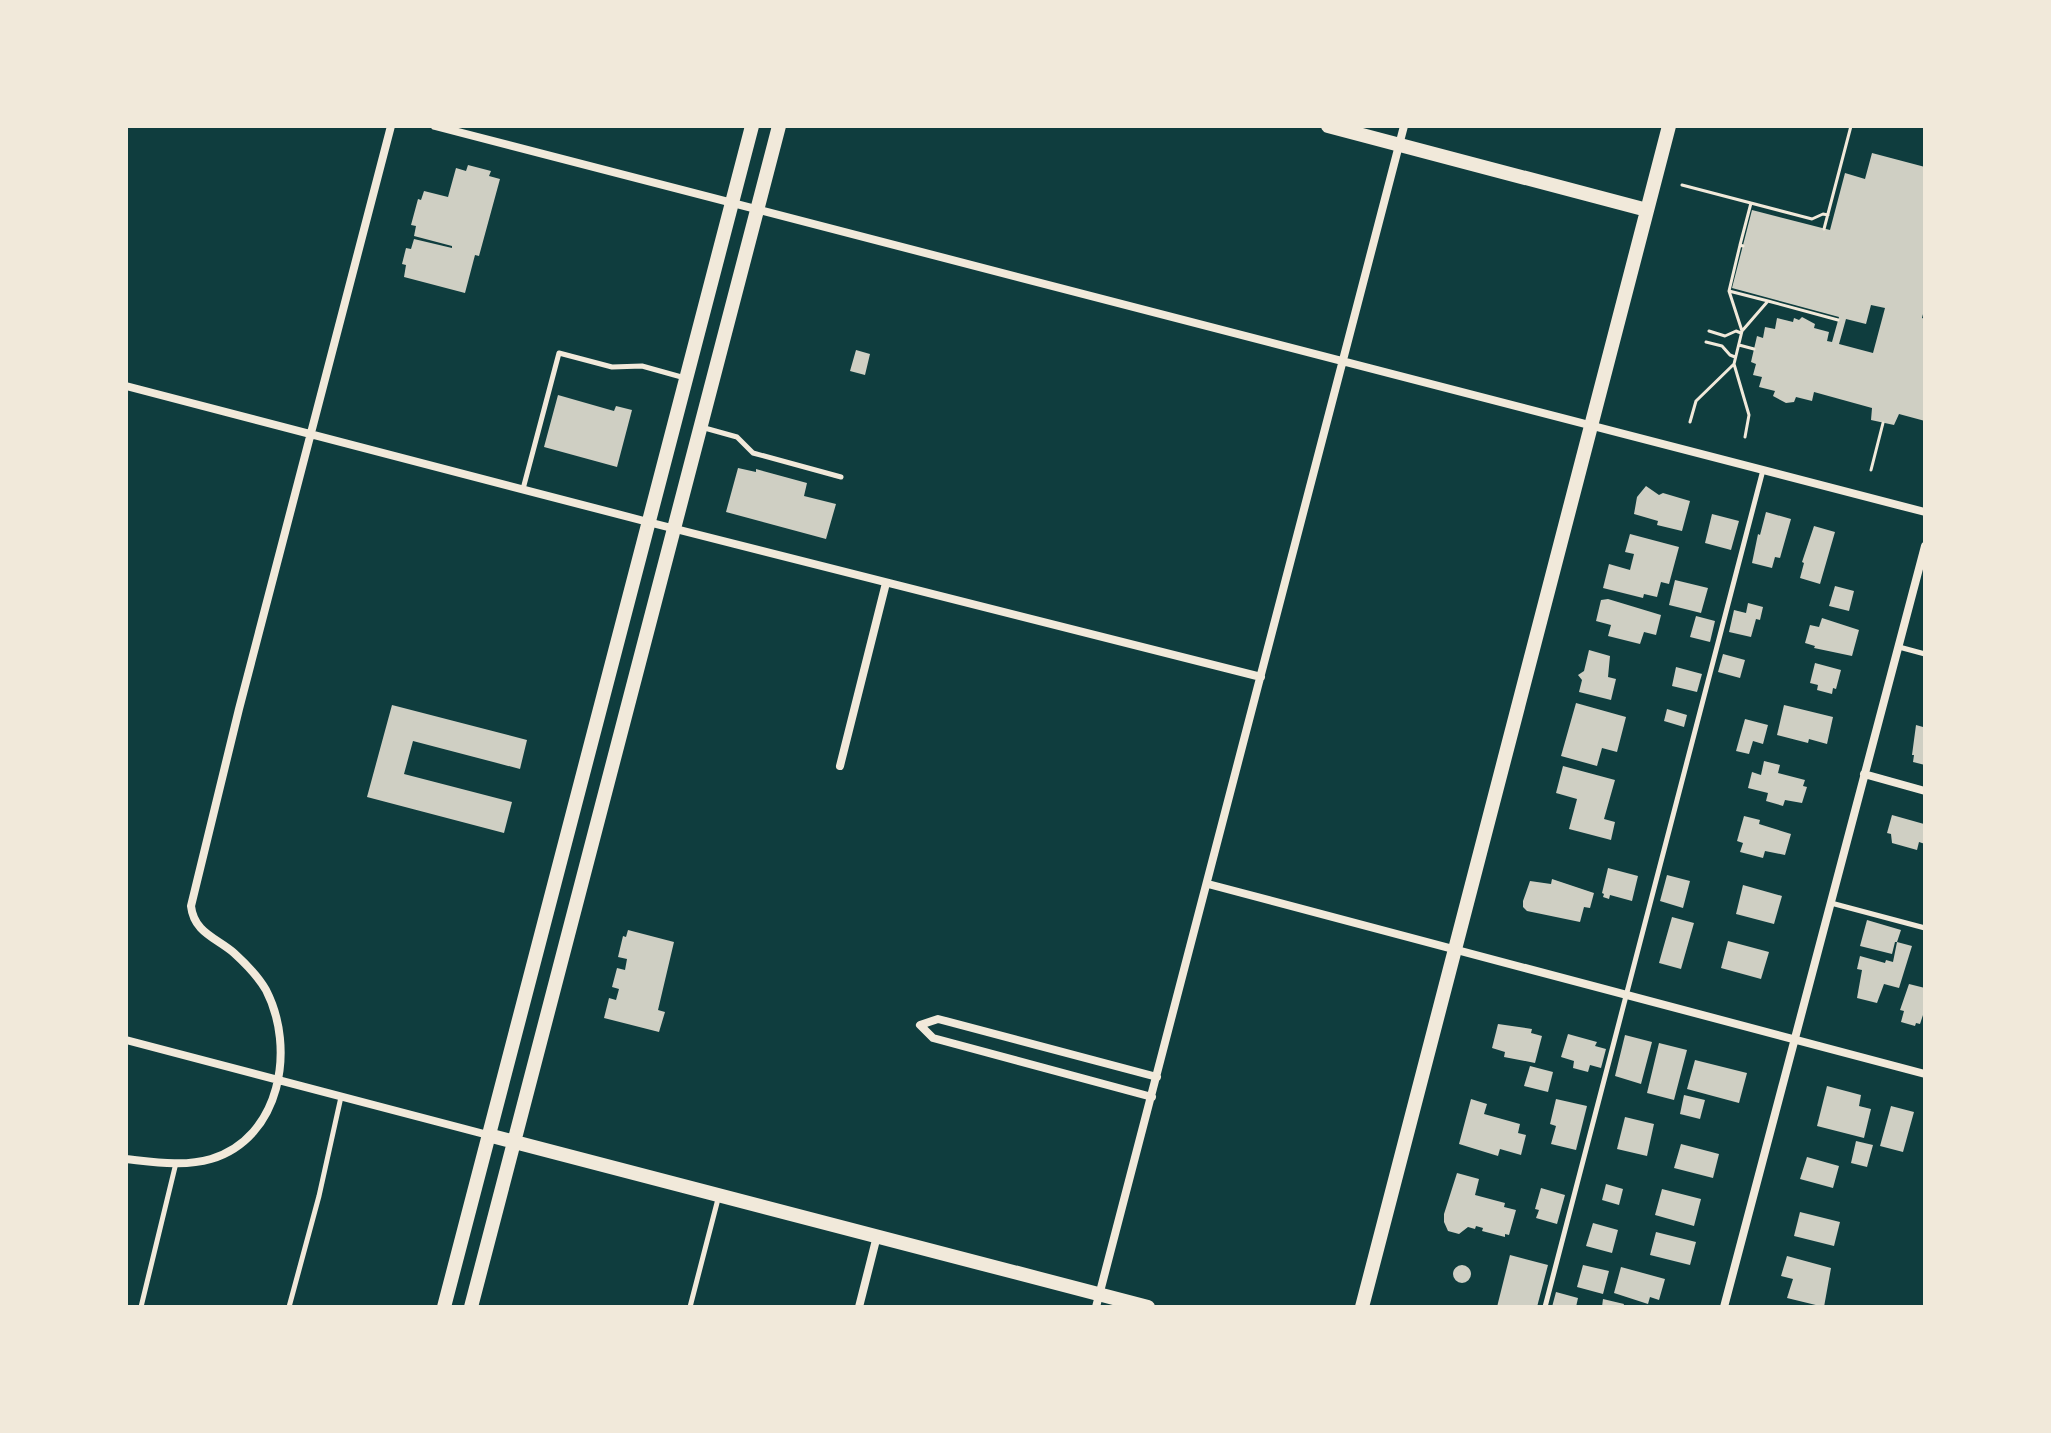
<svg xmlns="http://www.w3.org/2000/svg" width="2051" height="1433" viewBox="0 0 2051 1433" font-family="'Source Sans 3',sans-serif">
<style>
.building{fill:#cfcfc3;fill-rule:evenodd}
.lines{fill:none;stroke-linecap:round;stroke-linejoin:round}
.path{stroke:#f1e9da;stroke-width:3}
.service{stroke:#f1e9da;stroke-width:5}
.minor{stroke:#f1e9da;stroke-width:8}
.tertiary{stroke:#f1e9da;stroke-width:14}
</style>
<rect width="100%" height="100%" fill="#0f3d3e"/>
<path class="building" d="M1872,153L1925,167V306L1922,318L1925,319V421L1899,414L1894,425L1871,420L1872,408L1814,392L1812,401L1796,397L1794,402L1786,403L1773,396L1775,391L1759,387L1762,377L1753,375L1756,364L1751,362L1757,336L1763,338L1765,327L1775,329L1777,318L1793,322L1794,318L1799,320L1802,317L1815,324L1814,328L1829,332L1827,341L1832,342L1839,317L1732,288L1752,210L1830,230L1845,173L1865,179ZM1871,305L1885,308L1873,353L1839,344L1846,319L1866,324Z
M468,165L491,171L489,176L500,179L479,256L475,255L465,293L404,277L406,265L402,264L406,248L411,249L414,239L452,248V246L414,236L416,226L411,225L418,199L421,200L424,191L448,197L456,168L466,171Z
M856,350L870,354L865,375L850,371Z
M558,395L614,411L616,406L632,410L617,467L544,447Z
M738,468L756,472V469L807,483L804,496L836,504L826,539L726,512Z
M1646,486L1659,495L1663,493L1690,501L1682,531L1657,525L1658,521L1634,514L1637,497Z
M1766,512L1791,519L1780,558L1775,557L1772,568L1752,563L1758,534L1760,535Z
M1712,514L1739,521L1731,550L1705,543Z
M1814,526L1835,532L1820,584L1800,578L1804,563L1802,562Z
M1630,534L1679,547L1669,584L1661,582L1657,597L1644,594L1643,598L1603,588L1609,564L1630,570L1634,554L1625,552Z
M1675,580L1708,588L1701,613L1669,605Z
M1835,586L1854,591L1849,611L1829,606Z
M1608,599L1661,615L1656,635L1644,632L1640,644L1608,636L1611,625L1596,621L1601,600Z
M1748,603L1763,607L1760,620L1756,619L1751,637L1729,632L1734,610L1746,613Z
M1696,616L1715,621L1710,642L1690,637Z
M1822,618L1859,630L1852,656L1814,648L1815,646L1805,643L1810,625L1819,627Z
M1589,650L1610,656L1608,677L1616,679L1611,700L1579,692L1582,680L1578,675L1584,671Z
M1723,654L1745,660L1740,678L1718,672Z
M1815,663L1841,670L1836,689L1833,688L1832,694L1817,690L1818,685L1810,683Z
M1676,667L1702,674L1697,692L1672,686Z
M1576,703L1626,717L1617,752L1602,748L1597,766L1561,756Z
M392,705L527,740L520,769L413,741L404,774L512,802L504,833L367,797Z
M1784,705L1833,717L1827,744L1809,739L1808,743L1777,735Z
M1667,709L1687,715L1684,727L1664,721Z
M1745,719L1768,725L1763,744L1753,741L1749,754L1736,751Z
M1925,722V765L1913,762L1914,755H1912L1916,725L1923,727Z
M1764,761L1780,765L1778,773L1805,780L1803,786L1807,787L1802,803L1785,800L1783,806L1766,801L1768,793L1748,788L1752,772L1761,775Z
M1563,766L1615,780L1604,819L1615,822L1611,840L1569,829L1577,799L1556,793Z
M1892,815L1924,824L1925,844L1919,842L1917,850L1892,843L1891,834L1887,833Z
M1744,816L1760,820L1759,824L1791,834L1785,855L1765,851L1763,858L1740,852L1743,843L1737,841Z
M1608,868L1638,876L1632,901L1610,895L1609,899L1603,897L1604,894L1602,893Z
M1667,875L1690,881L1683,908L1660,901Z
M1552,879L1594,893L1590,908L1584,907L1580,922L1527,911L1523,907V901L1530,881L1551,884Z
M1743,885L1782,896L1774,924L1736,914Z
M1672,917L1694,923L1681,969L1659,963Z
M1867,920L1901,930L1897,942L1912,946L1899,988L1884,984L1877,1003L1857,998L1862,970L1857,969L1860,956L1885,963L1886,960L1893,962L1897,942H1895L1892,954L1860,946Z
M628,930L674,942L658,1010L665,1012L659,1032L604,1018L609,998L616,1000L619,989L612,987L617,968L625,970L627,959L618,957L623,936L626,937Z
M1728,941L1769,952L1761,979L1721,968Z
M1909,984L1925,988V1015H1923L1920,1024L1916,1023L1915,1026L1901,1022L1904,1011L1900,1010Z
M1498,1024L1532,1029L1531,1033L1542,1036L1535,1063L1504,1057L1505,1052L1492,1048Z
M1568,1034L1597,1042L1595,1046L1606,1049L1601,1068L1590,1065L1588,1072L1573,1068L1574,1061L1561,1057Z
M1625,1035L1652,1042L1641,1084L1615,1076Z
M1659,1043L1687,1050L1674,1100L1647,1093Z
M1695,1060L1747,1073L1739,1103L1687,1089Z
M1530,1066L1553,1072L1548,1092L1524,1086Z
M1827,1086L1861,1095L1859,1106L1871,1109L1864,1138L1817,1126Z
M1684,1095L1705,1100L1700,1119L1680,1114Z
M1471,1099L1487,1104L1484,1114L1520,1124L1518,1133L1526,1135L1521,1155L1500,1149L1498,1156L1459,1144Z
M1556,1099L1587,1106L1576,1150L1551,1144L1556,1126L1550,1124Z
M1891,1106L1914,1112L1903,1152L1880,1146Z
M1625,1117L1654,1124L1647,1156L1617,1149Z
M1856,1141L1873,1145L1867,1167L1851,1163Z
M1681,1144L1719,1154L1713,1178L1674,1168Z
M1807,1157L1839,1166L1833,1188L1800,1179Z
M1457,1173L1479,1179L1475,1195L1505,1203L1504,1207L1516,1210L1509,1235L1505,1234V1237L1482,1231L1483,1228L1476,1226L1475,1229L1468,1227L1459,1234L1448,1231L1444,1222V1214Z
M1606,1184L1623,1189L1619,1205L1602,1200Z
M1541,1188L1565,1195L1557,1224L1536,1218L1539,1210L1535,1209Z
M1662,1189L1701,1199L1694,1226L1655,1215Z
M1800,1212L1840,1222L1834,1246L1794,1236Z
M1593,1223L1618,1230L1612,1253L1586,1246Z
M1656,1232L1696,1242L1690,1265L1650,1255Z
M1510,1255L1548,1265L1537,1307H1497Z
M1787,1256L1831,1268L1824,1307L1787,1298L1793,1279L1781,1276Z
M1453 1274a9 9 0 1 1 18 0a9 9 0 1 1-18 0Z
M1583,1265L1609,1271L1603,1294L1577,1287Z
M1621,1267L1665,1279L1659,1300L1650,1297L1648,1304L1614,1293Z
M1556,1292L1578,1298L1576,1307H1552Z
M1603,1299L1624,1304L1623,1307H1602Z"/>
<g class="lines">
<path class="path" d="M1682,185L1812,219L1823,214L1828,215
M1824,229L1851,126
M1740,245L1729,291L1742,331L1734,364L1749,415L1745,437
M1743,246L1740,245L1751,203
M1729,291L1768,301
M1709,331L1725,336L1736,331L1741,333
M1742,331L1768,301L1838,320
M1706,342L1722,346L1730,355L1735,357
M1739,345L1754,349
M1690,422L1696,401L1734,364
M1871,470L1883,423"/>
<path class="service" d="M701,427L737,437L753,453L841,477
M523,489L559,353L612,367L642,366L685,378
M1899,647L1925,654
M1831,903L1925,928
M141,1307L176,1163
M289,1307L319,1196L341,1097
M690,1307L718,1199
M1545,1307L1763,470"/>
<path class="minor" d="M435,126L1925,512
M126,386L648,522L1261,677
M840,766L886,583
M1864,774L1925,791
M1208,884L1925,1074
M126,1040L488,1135
M1152,1097L933,1038L920,1025L938,1019L1157,1077
M126,1159C154,1162 184,1167 211,1159C281,1138 296,1048 266,990C259,978 245,963 234,953C217,938 194,933 191,906L239,709L391,126
M859,1307L877,1236
M1096,1307L1404,126
M1724,1307L1925,546"/>
<path class="tertiary" d="M1328,126L1647,210
M488,1135L1148,1307
M444,1307L752,126
M471,1307L779,126
M1362,1307L1669,126"/>
</g>
<rect width="2051" height="1433" fill="none" stroke="#f1e9da" stroke-width="256"/>
</svg>
